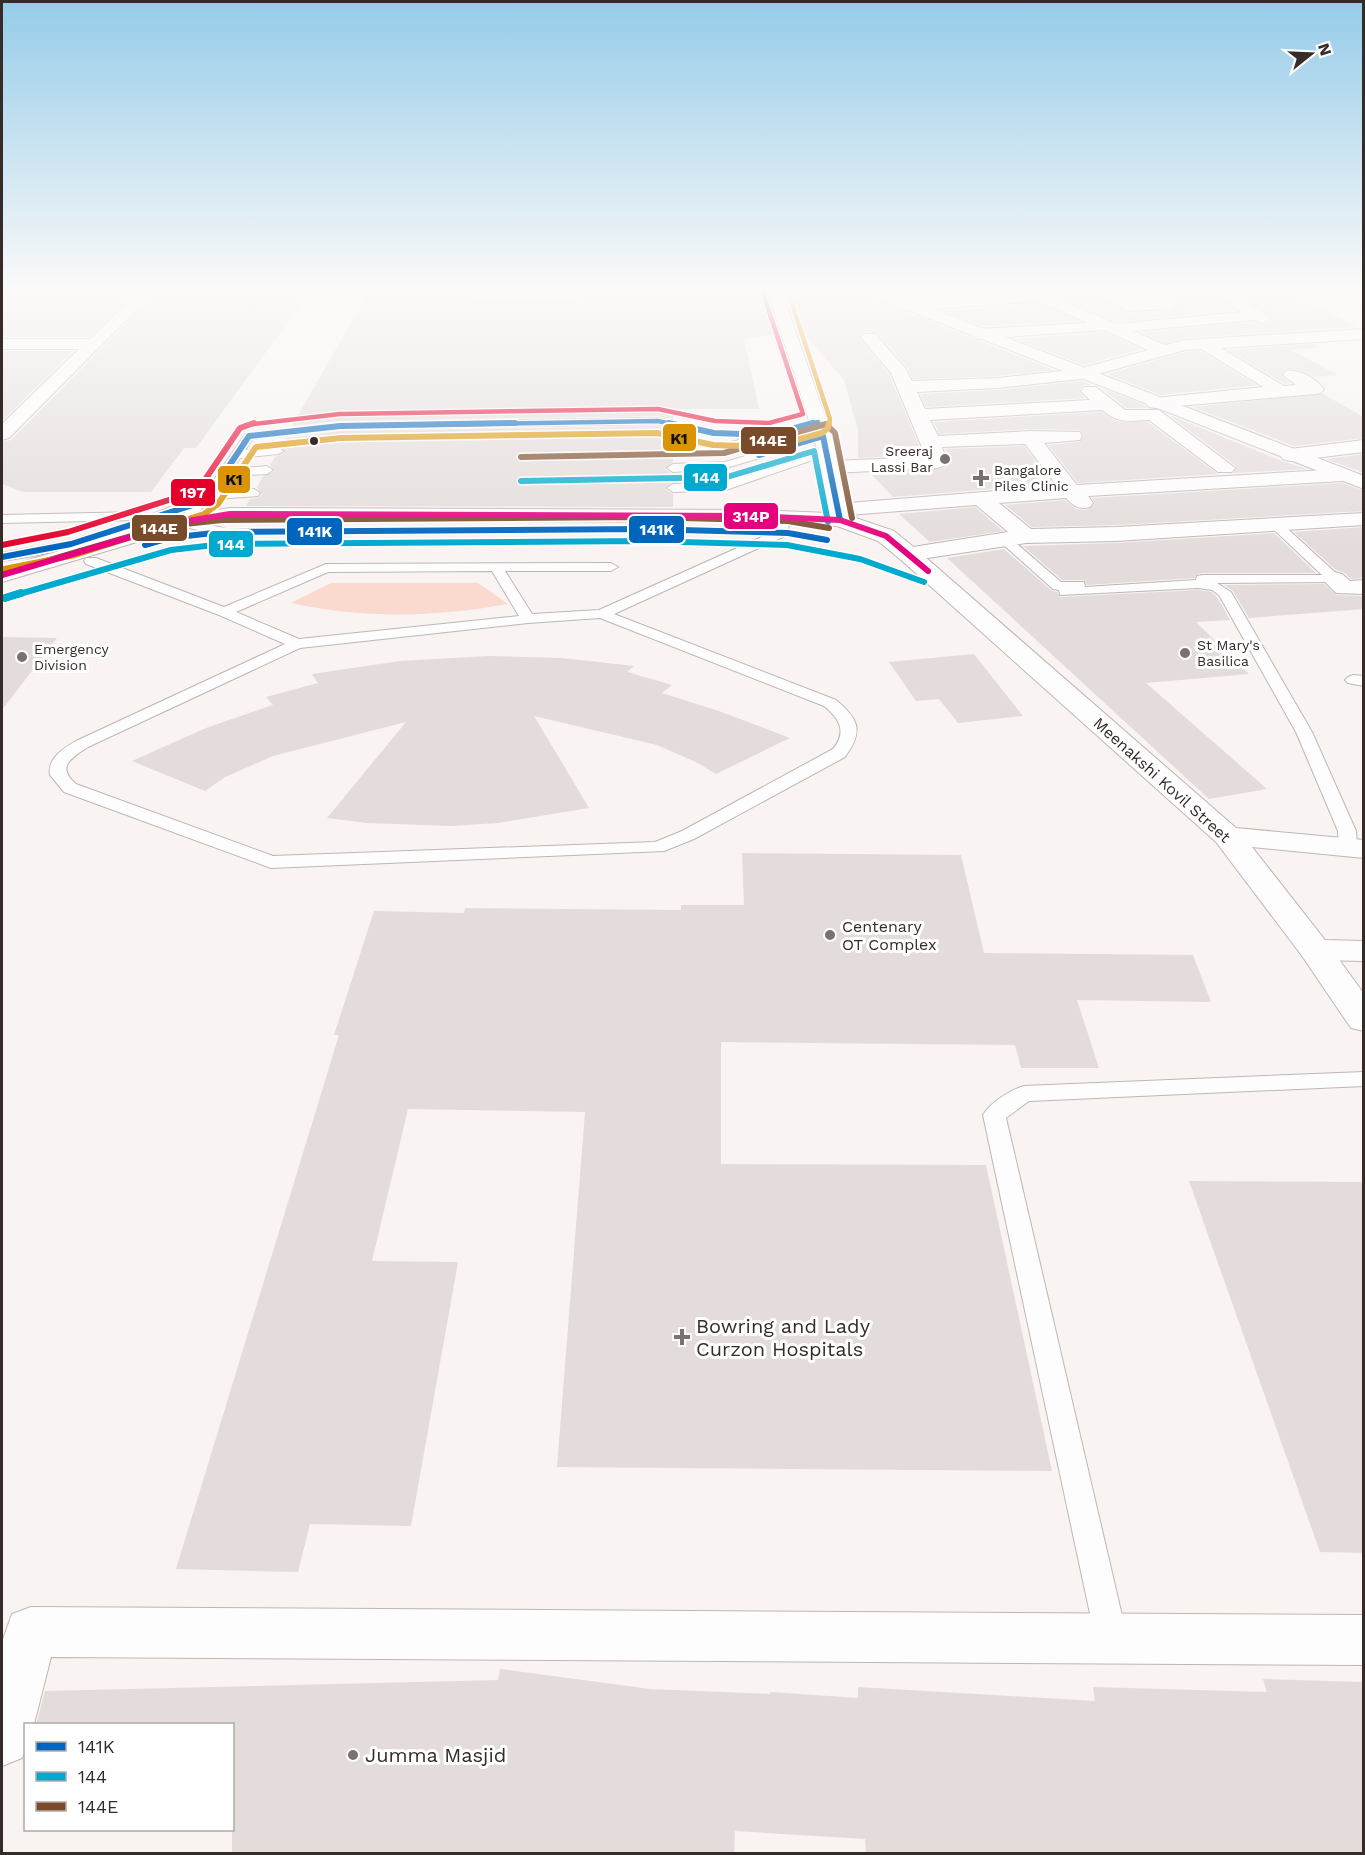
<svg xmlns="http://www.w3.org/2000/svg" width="1365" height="1855" viewBox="0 0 1365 1855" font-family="'Work Sans',sans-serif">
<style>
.green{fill:#fad9cf}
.building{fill:#e3dcdb}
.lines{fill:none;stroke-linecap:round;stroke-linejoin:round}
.lane-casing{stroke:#beb6b5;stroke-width:2}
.street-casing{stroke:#beb6b5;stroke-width:2}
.secondary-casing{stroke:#beb6b5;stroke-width:2}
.lane{fill:#fefdfd;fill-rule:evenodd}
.street{fill:#fefdfd;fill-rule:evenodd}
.secondary{fill:#fefdfd;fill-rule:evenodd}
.bus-1-far1-casing{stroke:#fff;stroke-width:7}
.bus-1-casing{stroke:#fff;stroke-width:9}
.bus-2-far1-casing{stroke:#fff;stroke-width:9}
.bus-2-casing{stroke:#fff;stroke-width:11}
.bus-3-far1-casing{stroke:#fff;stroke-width:7}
.bus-3-casing{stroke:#fff;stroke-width:9}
.bus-4-far1-casing{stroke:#fff;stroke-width:7}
.bus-4-casing{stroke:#fff;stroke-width:9}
.bus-5-far1-casing{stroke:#fff;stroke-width:7}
.bus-5-casing{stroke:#fff;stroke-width:9}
.bus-6-casing{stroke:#fff;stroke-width:9}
.bus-1-far1{stroke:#0065bd;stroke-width:4.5}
.bus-1{stroke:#0065bd;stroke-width:6}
.bus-2-far1{stroke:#00a9ce;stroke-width:6}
.bus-2{stroke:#00a9ce;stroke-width:8}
.bus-3-far1{stroke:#7a4b2a;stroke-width:4.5}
.bus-3{stroke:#7a4b2a;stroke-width:6}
.bus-4-far1{stroke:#da9406;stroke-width:4.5}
.bus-4{stroke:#da9406;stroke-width:6}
.bus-5-far1{stroke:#e4002b;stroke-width:4.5}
.bus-5{stroke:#e4002b;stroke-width:6}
.bus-6{stroke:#e5007d;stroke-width:6}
.bus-dot{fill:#352c29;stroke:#fff;stroke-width:2}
.poi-dot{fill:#7a726f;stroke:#fff;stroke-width:2}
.labels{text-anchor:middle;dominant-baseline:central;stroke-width:6;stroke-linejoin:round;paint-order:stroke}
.far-poi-label{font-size:14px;fill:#352c29;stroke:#fff;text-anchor:start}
.street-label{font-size:16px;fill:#352c29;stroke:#fff}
.poi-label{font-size:16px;fill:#352c29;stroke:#fff;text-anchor:start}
.near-poi-label{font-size:20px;fill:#352c29;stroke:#fff;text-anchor:start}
.line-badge{stroke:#fff;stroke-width:2}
.badge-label{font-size:16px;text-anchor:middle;font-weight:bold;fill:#fff}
.pale-badge-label{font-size:16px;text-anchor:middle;font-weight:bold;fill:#111}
</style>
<rect width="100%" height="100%" fill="#f9f3f2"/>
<path class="green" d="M331,583H478L508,604C435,617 363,619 291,603Z"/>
<path class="building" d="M182,289H312L196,448H184L151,492H23L2,484V442L11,440L157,292L180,293Z
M370,289H475L470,299L580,301L584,289H736L751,296L767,295L779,334L744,339L759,409H673V419L658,416L340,421L292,426Z
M834,289H858L861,294L1054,370L998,376L913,379L907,367L877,333L863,332L859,338L889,374L923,455L858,458V430L844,380L802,331L798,332L785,295Z
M888,289H1014L1016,292L912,299Z
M1042,289H1089L1128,313L1170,311L1180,303L1170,297L1132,299L1114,289H1206L1236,310L1116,322Z
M1231,289H1284L1356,327L1184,338L1165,343L1142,332L1255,322L1264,325L1273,319Z
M2,291L134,292L89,337H2Z
M1039,303L1079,321L984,326L943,311Z
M1104,332L1141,349L1084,365L1015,339Z
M1313,344L1319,347L1291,350L1338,375L1314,377L1297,369H1286L1281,375L1290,383L1285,384L1228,350Z
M2,351H73L2,421Z
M1200,351L1256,385L1161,395L1107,374L1185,352Z
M1081,381L1092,385H1084L1079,390L1085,398L926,407L920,394L998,390Z
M1101,388L1145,405L1147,408H1126Z
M1323,394L1364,417V438L1294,446L1192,407Z
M1101,412L1119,422H1148L1218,474L1078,483L1048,445L1080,442L1084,435L1080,430L1030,429L939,434L934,422Z
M1169,415L1282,461L1307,469L1234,473L1236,466Z
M658,426L673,429V447L667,449V454L673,456V462L665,469L673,474V482L665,489L673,494V507L246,506L250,499L258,498L262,494L257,488L263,476L275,471L270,465L275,457L286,452L280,447L286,438L340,431Z
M1024,446L1053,484L893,497L870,473L945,468L949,461L945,449Z
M1364,454V473L1326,459Z
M1343,483L1364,491V511L1116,525L1032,527L1005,505L1065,500L1076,509L1086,510L1095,504L1092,498Z
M975,507L1003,531L930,542L899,514Z
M1364,527V578L1351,579L1343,572L1336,570L1294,532Z
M1274,533L1316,573H1202L1197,574L1194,578L1087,585L1084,580H1062L1023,546L1116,543Z
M1004,549L1052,591L1057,592L1060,597L1198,590L1211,592L1217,597L1230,620L1196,622L1249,674L1146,683L1267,789L1209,799L947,558Z
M1324,584L1336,595L1364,596V609L1249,618L1233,591L1225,585Z
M2,637L57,638L2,710Z
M974,654L1023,716L958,723L939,699L916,701L889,662Z
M488,656L562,658L634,666L627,672L672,685L662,693L719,711L790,738L716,774L698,763L657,745L534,716L589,808L498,823L451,826L367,823L327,818L406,722L273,756L225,777L205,791L132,761L206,728L273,705L266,697L318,683L312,674L400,661Z
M742,853L961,855L984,953L1193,955L1211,1002L1077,1000L1099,1068H1021L1015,1045L721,1042V1164L986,1165L1052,1471L557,1467L585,1112L408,1109L372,1261L458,1262L411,1526L310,1524L298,1572L176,1569L339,1035H334L374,911L464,913L465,908L681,910V905H744Z
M1189,1181L1364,1182V1553L1320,1552Z
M500,1669L650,1689L770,1694V1692L858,1698V1687L1095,1701L1093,1687L1267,1692L1263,1679L1364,1682V1854H866L865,1839L735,1831L734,1854H232V1725H36L45,1691L498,1680Z"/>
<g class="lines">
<defs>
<path id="lane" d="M658,418L714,430L770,432L818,419L823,422L770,438H754V442L718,452L673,454L669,453V449L717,446L746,438L714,436L658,424L340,429L253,439L245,450L278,448L284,451L278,454L240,458L233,469L267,466L273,470L267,474L228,476L218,492L254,489L260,493L258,496L212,499L190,520L227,529L228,532L227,535L222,536L177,525L175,522L187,510C128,535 64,552 2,561V553L69,541L137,520L2,523V515L138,512L142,513L143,518L205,493L245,434L249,433L340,423Z
M823,433L829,436L827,438L726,468L673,472L667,468L673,464L725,462Z
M826,449L830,450V454L726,490L673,492L667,488L673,484L725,482Z
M786,514L792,518L785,536L614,614L836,700C859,719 864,731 845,757L694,839L664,851L271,868L64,792L50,775C47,758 64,748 76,741L285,644L219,615L86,564L84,561L86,558H96L224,607L326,564L611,563L618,567L611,571H505L532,614L599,610L775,531L782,515ZM492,571L519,616L299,639L236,612L328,572ZM600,618L824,706C840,719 847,732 833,749L682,831L655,842L273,856L76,784C56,767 71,758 88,747L300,648L528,623Z
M1274,519L1278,520L1339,576L1341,579L1339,582L1217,583L1231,592L1312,732L1356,831L1357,847L1354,851H1342L1339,847L1338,831L1296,732L1219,595L1212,590L1198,588L1060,595L1059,590L1053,589L997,539L1003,535L1008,536L1061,582H1084L1085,587L1196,580L1197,576L1202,575H1322L1270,526L1268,523L1270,520Z
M1353,675L1364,676V686L1348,683L1345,680L1348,677Z
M1364,1072V1086L1029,1101L1006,1118L1127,1637L1122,1648L1111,1652L1100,1648L1095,1637L983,1115C990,1103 1010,1090 1024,1086Z"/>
<path id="street" d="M141,289H157L9,438L2,440V424L79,349H2V339H90Z
M1016,289H1036L1116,324L1242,312L1208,289H1226L1271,318L1263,323L1255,320L1133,331L1165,345L1184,340L1364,329V339L1221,348L1284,386L1296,385L1283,375L1286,371C1298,368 1316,379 1324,389L1321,393L1315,394L1155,408L1149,407L1146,403L1149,399L1155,398L1263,387L1201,349L1185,350L1080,379L998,388L917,392L925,409L1090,400L1081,391L1084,387H1096L1125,410H1159L1235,468L1232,472H1218L1149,420C1127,421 1120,424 1102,410L930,420L938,436L1030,431L1080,432L1082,436L1080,440L1044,443L1077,485L1342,469L1349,471L1352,475L1349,479L1342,481L1088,496L1093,503L1090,507C1078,510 1074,506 1066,498L999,503L1031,529L1116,527L1364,513V525L1116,541L1026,543L908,561L900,559L897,554L900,549L1008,532L976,505L836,516L829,514L825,510L829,506L836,504L1057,486L1025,444L942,447L947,462L944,466L937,468L831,473L824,471L821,467L824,463L831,461L926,457L891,373L863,340L861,337L863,334H875L905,368L912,381L998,378L1079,369L1148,350L1104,330L978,339L970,334L978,329L1088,323L1039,301L909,311L901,306L909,301L1021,294Z
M1091,289H1109L1131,301L1170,299L1178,304L1170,309L1128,311Z
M1364,440V452L1290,461L1283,459L1280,455L1283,451L1290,449Z
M1334,572L1342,574L1350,581L1364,580V594L1336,593L1322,579L1326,574Z
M1315,940L1327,943L1364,994V1031L1351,1028L1298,950L1303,943Z
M31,1607L1364,1615V1665L51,1657L34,1724H26V1749L22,1758L2,1766V1642L12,1614Z"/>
<path id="secondary" d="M767,289H781L832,436L850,516L894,531L916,549L1236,828L1364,840V858L1252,847L1325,940L1364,941V961L1315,960L1303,957L1216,842L900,559L878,541L837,526L753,522L230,520L184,528L2,582V568L173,517L230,508L753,510L828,513L814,436Z
M860,289H881L1364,476V489L862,292Z"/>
</defs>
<use href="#lane" class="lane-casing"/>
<use href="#street" class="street-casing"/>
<use href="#secondary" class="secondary-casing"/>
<use href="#lane" class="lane"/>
<use href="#street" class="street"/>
<use href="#secondary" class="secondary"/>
<defs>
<path id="bus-1-far1" d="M419,425L658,421L676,425
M808,425L818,422"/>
<path id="bus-1" d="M669,423L714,433L770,435L813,423
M759,455L823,436L840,520
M145,545L169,538L222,532L645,529L788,533L827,540
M2,557L71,544L199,503L209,496L249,436L340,426L515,423"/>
<path id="bus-2-far1" d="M521,481L727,477L814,451L828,522
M16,595L171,550L223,544L645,541L787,545L860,559L924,582"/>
<path id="bus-2" d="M5,598L21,593"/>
<path id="bus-3-far1" d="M823,425H827"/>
<path id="bus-3" d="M521,457L724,453L826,424L835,433L852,518
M2,574L166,526L222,520L645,517L788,521L829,528"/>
<path id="bus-4-far1" d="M787,289L830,419L829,425"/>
<path id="bus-4" d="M4,569L75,555L204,514L218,504L256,447L341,438L657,433L713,445L771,447L822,433L828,428L829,423"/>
<path id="bus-5-far1" d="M246,425L340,414L658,409L715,421L769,423L803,414L763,293"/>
<path id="bus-5" d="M2,545L68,532L194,492L200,487L240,428L254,423"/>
<path id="bus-6" d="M2,575L181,522L230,514L753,516L840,520L886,536L928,571"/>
</defs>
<use href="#bus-1-far1" class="bus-1-far1-casing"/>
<use href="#bus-1" class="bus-1-casing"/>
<use href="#bus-2-far1" class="bus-2-far1-casing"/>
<use href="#bus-2" class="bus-2-casing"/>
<use href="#bus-3-far1" class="bus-3-far1-casing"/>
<use href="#bus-3" class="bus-3-casing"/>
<use href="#bus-4-far1" class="bus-4-far1-casing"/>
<use href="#bus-4" class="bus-4-casing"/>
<use href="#bus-5-far1" class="bus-5-far1-casing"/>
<use href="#bus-5" class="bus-5-casing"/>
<use href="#bus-6" class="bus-6-casing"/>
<use href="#bus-1-far1" class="bus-1-far1"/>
<use href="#bus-1" class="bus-1"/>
<use href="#bus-2-far1" class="bus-2-far1"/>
<use href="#bus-2" class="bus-2"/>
<use href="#bus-3-far1" class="bus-3-far1"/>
<use href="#bus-3" class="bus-3"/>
<use href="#bus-4-far1" class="bus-4-far1"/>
<use href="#bus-4" class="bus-4"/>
<use href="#bus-5-far1" class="bus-5-far1"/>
<use href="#bus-5" class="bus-5"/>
<use href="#bus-6" class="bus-6"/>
</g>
<linearGradient id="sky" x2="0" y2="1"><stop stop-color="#95cce9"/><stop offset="0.53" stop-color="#fcfaf9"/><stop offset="1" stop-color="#fcfaf9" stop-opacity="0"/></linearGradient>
<rect width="1365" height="549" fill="url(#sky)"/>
<circle class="bus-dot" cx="314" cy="441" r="5"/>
<g class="poi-dot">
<circle cx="945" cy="459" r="6"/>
<path d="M978 469h6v6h6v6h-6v6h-6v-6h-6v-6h6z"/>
<circle cx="1185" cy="653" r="6"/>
<circle cx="22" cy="657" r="6"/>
<circle cx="830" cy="935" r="6"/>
<path d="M679 1328h6v6h6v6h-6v6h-6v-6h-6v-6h6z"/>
<circle cx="353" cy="1755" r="6"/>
</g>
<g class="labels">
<g class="far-poi-label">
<text x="933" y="451" text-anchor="end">Sreeraj<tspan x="933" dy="16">Lassi Bar</tspan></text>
<text x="994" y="470">Bangalore<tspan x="994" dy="16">Piles Clinic</tspan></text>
<text x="1197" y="645">St Mary's<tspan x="1197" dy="16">Basilica</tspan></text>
<text x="34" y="649">Emergency<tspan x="34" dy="16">Division</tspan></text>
</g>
<g class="street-label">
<text transform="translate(1162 780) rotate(42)">Meenakshi Kovil Street</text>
</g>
<g class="poi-label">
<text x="842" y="926">Centenary<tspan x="842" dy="18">OT Complex</tspan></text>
</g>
<g class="near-poi-label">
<text x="696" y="1326">Bowring and Lady<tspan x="696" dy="23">Curzon Hospitals</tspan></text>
<text x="365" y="1755">Jumma Masjid</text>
</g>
</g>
<g class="line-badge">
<rect x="662" y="423" width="35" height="29" rx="6" fill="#da9406"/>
<rect x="740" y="426" width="57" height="29" rx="6" fill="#7a4b2a"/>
<rect x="683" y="463" width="45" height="29" rx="6" fill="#00a9ce"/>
<rect x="217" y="465" width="34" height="29" rx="6" fill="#da9406"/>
<rect x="170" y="478" width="46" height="29" rx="6" fill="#e4002b"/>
<rect x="723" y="502" width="56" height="28" rx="6" fill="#e5007d"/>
<rect x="131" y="514" width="57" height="28" rx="6" fill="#7a4b2a"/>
<rect x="628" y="515" width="57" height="29" rx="6" fill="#0065bd"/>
<rect x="286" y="517" width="57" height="29" rx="6" fill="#0065bd"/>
<rect x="208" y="530" width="46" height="28" rx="6" fill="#00a9ce"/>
</g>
<g class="badge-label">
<text x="768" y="446">144E</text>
<text x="706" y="483">144</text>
<text x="193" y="498">197</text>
<text x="751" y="522">314P</text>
<text x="159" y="534">144E</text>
<text x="657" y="535">141K</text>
<text x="315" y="537">141K</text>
<text x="231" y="550">144</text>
</g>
<g class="pale-badge-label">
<text x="679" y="444">K1</text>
<text x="234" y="485">K1</text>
</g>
<rect width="1365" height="1855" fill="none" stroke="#352c29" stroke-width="6"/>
<rect x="24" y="1723" width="210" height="108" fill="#ffffff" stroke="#aeaba9" stroke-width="1.5"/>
<rect x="36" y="1742" width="30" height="9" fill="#0065bd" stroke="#aeaba9" stroke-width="1.5"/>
<text x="78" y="1753" font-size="18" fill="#352c29">141K</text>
<rect x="36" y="1772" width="30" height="9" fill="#00a9ce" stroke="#aeaba9" stroke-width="1.5"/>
<text x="78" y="1783" font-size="18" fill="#352c29">144</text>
<rect x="36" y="1802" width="30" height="9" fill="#7a4b2a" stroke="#aeaba9" stroke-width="1.5"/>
<text x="78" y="1813" font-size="18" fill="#352c29">144E</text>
<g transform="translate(1311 54) rotate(72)" stroke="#ffffff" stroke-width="4.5" paint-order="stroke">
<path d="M0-4.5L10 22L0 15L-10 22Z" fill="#352c29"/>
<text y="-9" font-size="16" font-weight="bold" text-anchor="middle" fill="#352c29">N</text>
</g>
</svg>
